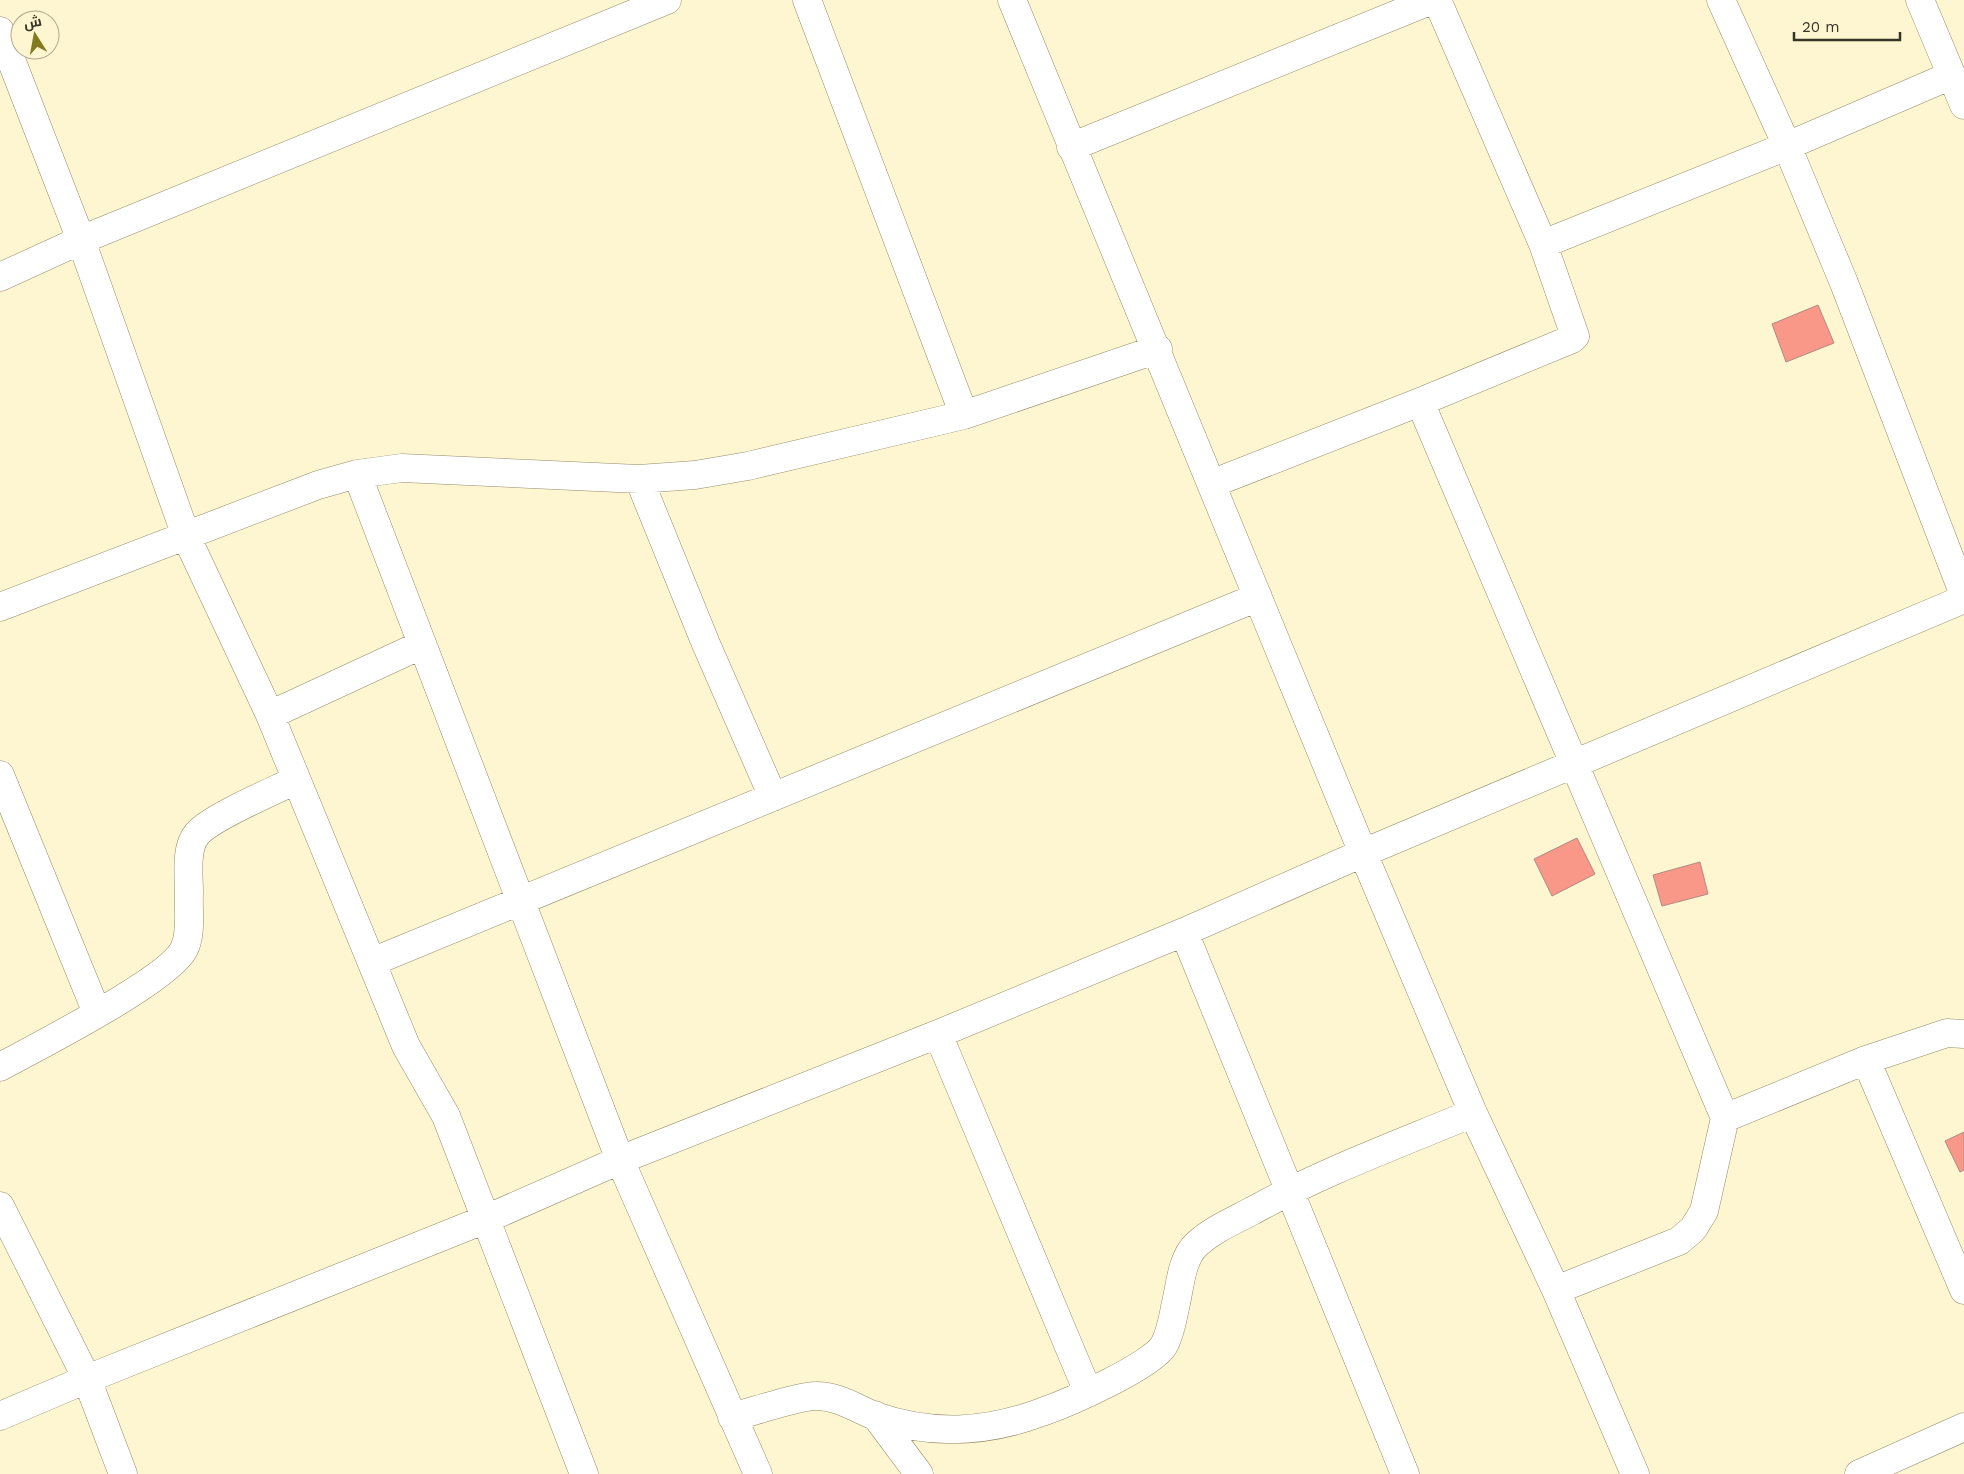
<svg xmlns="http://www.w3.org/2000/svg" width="1964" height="1474" viewBox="0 0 1964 1474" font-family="'Work Sans',Cairo,sans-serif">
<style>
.building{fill:#f99888;stroke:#b08982}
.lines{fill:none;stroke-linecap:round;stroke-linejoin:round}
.street-casing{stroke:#938c6a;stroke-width:29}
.street{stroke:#fff;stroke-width:28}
</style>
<rect width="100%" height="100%" fill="#fef6d1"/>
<path class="building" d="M1818,305L1834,343L1786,362L1772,324Z
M1577,838L1595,874L1552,896L1534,859Z
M1700,862L1708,894L1662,906L1653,875Z
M1964,1132V1170L1960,1172L1945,1141Z"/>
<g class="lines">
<defs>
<path id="street" d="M807,0L964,415
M1012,0L1363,853L1473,1113L1556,1290L1635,1474
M1721,0L1787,146L1844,283L1964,595
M1920,0L1964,105
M0,31L81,240L186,536L270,715L406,1046L446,1116L584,1474
M1071,147L1432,0
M1543,244L1787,146L1952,75
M0,277L81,240L667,0
M1420,402L1725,1118
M357,474L620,1160L758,1474
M639,479L706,644L773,797
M1211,484L1420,402L1572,339L1575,336L1543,244L1437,0
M0,607L318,485L357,474L402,468L639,479L695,475L748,466L964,415L1158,349
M270,715L421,645
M0,775L97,1013
M1184,932L1405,1474
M372,962L1258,597
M938,1034L1088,1392
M1866,1060L1964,1290
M0,1067C35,1048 169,980 184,949C192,934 188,910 189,893C189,876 185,848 197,834C211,817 274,791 296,780
M0,1206L87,1379L123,1474
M1556,1290L1679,1241L1693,1229L1704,1211L1725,1118L1866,1060L1947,1033L1964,1034
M875,1415L919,1474
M0,1416L87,1379L486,1219L620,1160L938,1034L1184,932L1363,853L1964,599
M732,1417C752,1412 801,1395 818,1396C840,1397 855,1408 875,1416C932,1436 986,1433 1042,1412C1068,1403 1152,1366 1164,1345C1171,1333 1173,1316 1176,1303C1180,1285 1182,1258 1196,1245C1212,1230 1233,1221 1252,1211C1322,1172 1399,1144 1473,1113
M1859,1474L1964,1427"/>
</defs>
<use href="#street" class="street-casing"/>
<use href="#street" class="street"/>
</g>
<g transform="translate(35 35) rotate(349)"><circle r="24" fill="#fef6d1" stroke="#aea88d"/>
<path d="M0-4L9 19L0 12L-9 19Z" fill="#837a1f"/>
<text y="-8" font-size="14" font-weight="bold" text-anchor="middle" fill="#373426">ش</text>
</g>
<path d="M1794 32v8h106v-8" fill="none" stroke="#373426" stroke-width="2.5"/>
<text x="1802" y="32" font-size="15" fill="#373426" stroke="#fef6d1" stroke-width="4" paint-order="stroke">20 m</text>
</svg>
